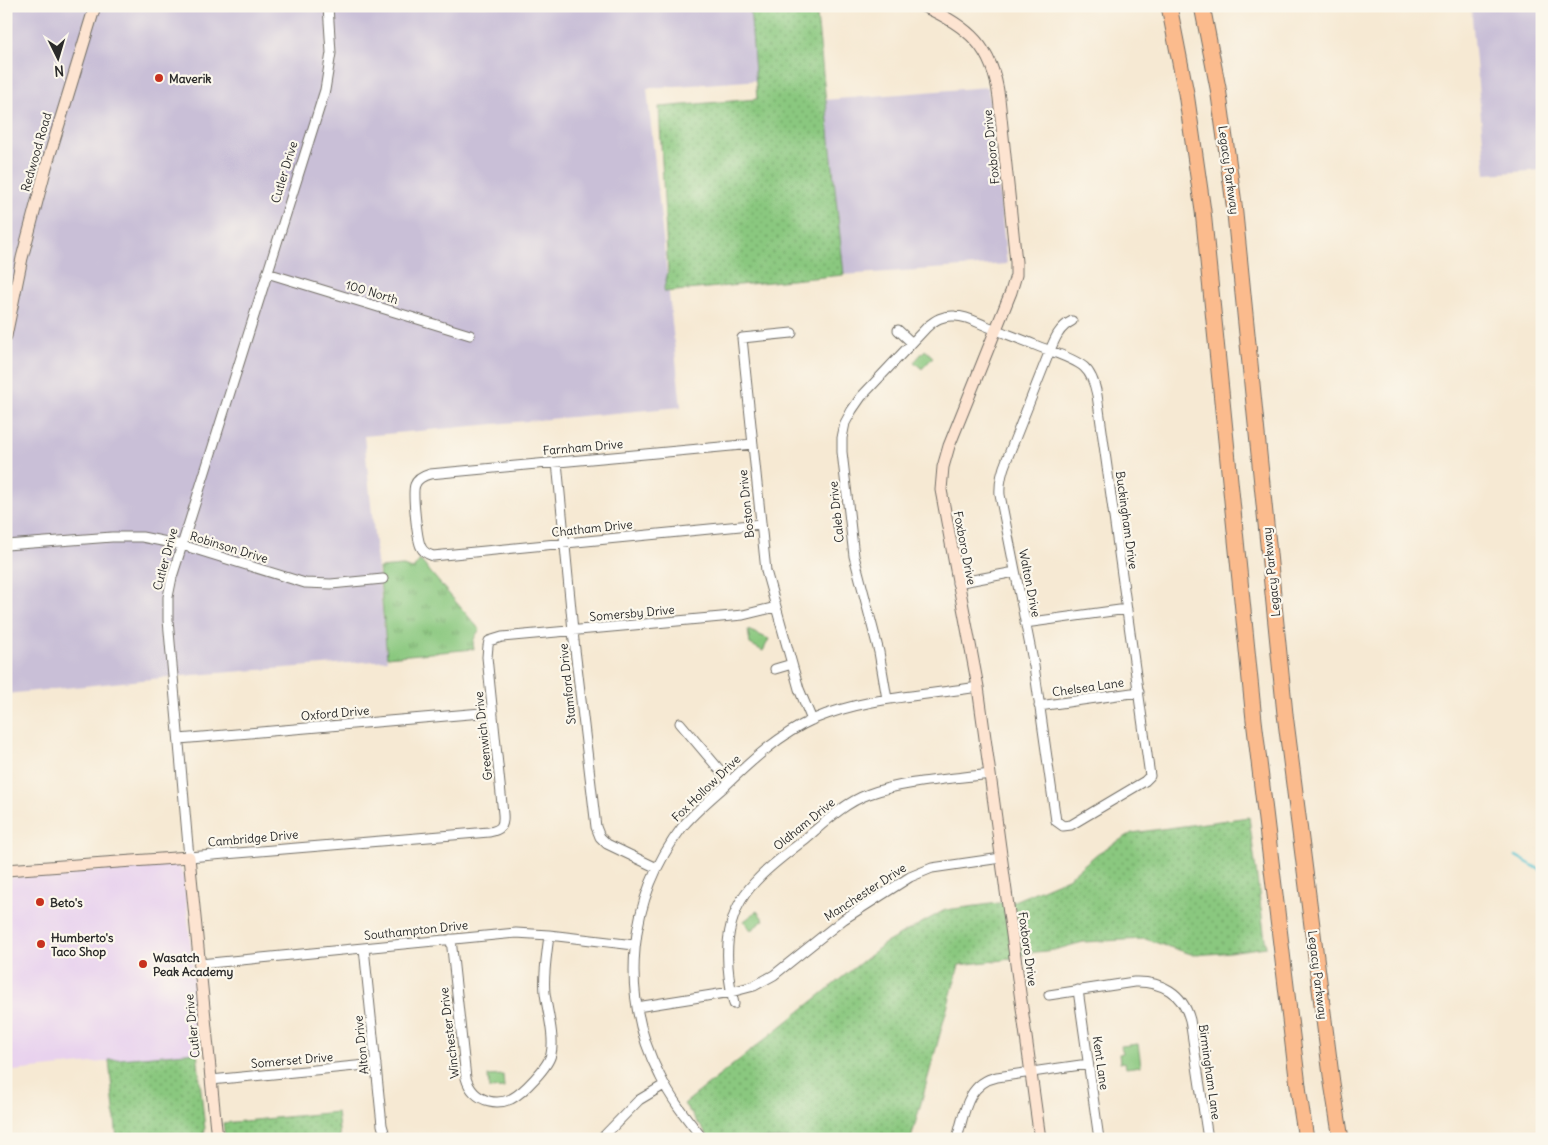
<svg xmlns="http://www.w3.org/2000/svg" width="1548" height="1145" viewBox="0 0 1548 1145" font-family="Delius,sans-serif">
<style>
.built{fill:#e8d2ee}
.industrial{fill:#c9bfd7}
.grass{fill:url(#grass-dots);stroke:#5a7a55}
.park{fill:url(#park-tufts);stroke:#5a7a55}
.garden{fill:#8ac87f;stroke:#5a7a55}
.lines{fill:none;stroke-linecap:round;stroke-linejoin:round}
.stream{stroke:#59c5d3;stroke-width:2.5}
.street-casing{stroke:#726e66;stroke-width:11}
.secondary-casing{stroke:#726e66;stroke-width:13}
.highway-casing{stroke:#726e66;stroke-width:17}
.street{stroke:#fff;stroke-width:9}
.secondary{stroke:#fde4d1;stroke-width:11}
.highway{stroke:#fbbb8d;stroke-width:15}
.poi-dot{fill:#c8321e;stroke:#fbf7ec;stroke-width:2}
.labels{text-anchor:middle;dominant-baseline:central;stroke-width:4.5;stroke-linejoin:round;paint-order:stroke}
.poi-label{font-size:12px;font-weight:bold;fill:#2b2b2b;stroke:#fbf7ec;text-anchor:start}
.street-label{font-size:12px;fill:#2b2b2b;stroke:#fbf7ec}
</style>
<defs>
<pattern id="grass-dots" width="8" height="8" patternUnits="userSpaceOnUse" patternTransform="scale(1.25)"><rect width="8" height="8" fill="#8ac87f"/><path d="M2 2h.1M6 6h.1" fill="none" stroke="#71a368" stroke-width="1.8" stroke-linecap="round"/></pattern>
<pattern id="park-tufts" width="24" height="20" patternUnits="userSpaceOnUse" patternTransform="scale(1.25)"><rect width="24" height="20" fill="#8ac87f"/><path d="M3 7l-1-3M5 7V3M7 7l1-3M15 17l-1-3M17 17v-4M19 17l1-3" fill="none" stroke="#71a368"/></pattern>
</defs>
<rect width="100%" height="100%" fill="#fbf7ec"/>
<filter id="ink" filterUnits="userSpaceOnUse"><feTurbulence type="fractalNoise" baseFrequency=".02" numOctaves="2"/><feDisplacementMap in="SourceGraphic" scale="10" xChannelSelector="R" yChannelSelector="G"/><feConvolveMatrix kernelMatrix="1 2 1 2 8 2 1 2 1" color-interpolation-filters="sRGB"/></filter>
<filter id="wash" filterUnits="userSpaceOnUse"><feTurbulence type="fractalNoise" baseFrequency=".0096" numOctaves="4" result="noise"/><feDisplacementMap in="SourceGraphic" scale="20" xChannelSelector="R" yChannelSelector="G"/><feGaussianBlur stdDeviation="1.12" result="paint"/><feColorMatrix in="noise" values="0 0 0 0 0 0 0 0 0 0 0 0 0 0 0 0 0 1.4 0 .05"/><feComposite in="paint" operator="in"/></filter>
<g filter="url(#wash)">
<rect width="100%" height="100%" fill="#f6e9d3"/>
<path class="built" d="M174,864L179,866L184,876L201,1052L13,1071L6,1002V878Z"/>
<path class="industrial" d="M6,6H755L762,80L647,88L681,407L364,436L387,660L181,676L6,694Z
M1471,6H1542V170L1486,174Z
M988,87L1007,264L843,275L824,100Z"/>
<path class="grass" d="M750,6H816L844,275L665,292L664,288L668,272L659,107L757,99Z
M1249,817L1266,947L1222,953L1194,955L1145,939L1083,942L1054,950L1028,953L1004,960L959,965L911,1139H710L684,1104L884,944L945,910L1014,901L1068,878L1098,853L1132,833Z
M197,1052L205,1129L203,1139H117L109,1060Z
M337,1112L340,1139H225L223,1123Z"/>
<path class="park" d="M925,350L933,357L922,369L914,362Z
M420,560L480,630C475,635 472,641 474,649L387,657L379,568L403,566L413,569Z
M748,630L769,639L763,651L750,644Z
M757,911L764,920L751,930L744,921Z
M503,1075L504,1088L489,1089L488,1076Z"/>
<path class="garden" d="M1138,1044L1141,1066L1126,1068L1125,1062L1120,1063L1119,1054L1123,1053L1121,1046Z"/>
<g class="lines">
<path class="stream" d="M1516,856L1542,871"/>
</g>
</g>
<g filter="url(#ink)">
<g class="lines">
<defs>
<path id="street" d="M328,6L331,53L325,90L172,577L168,597V620L189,857L489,832C501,830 504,826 503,814L487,657L488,646L489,641L502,637L743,615L776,607
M267,273L470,335
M898,330L912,343
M792,333L742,338L766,571L799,689L812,720
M753,444L430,474C423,476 417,479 415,485C412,492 417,540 421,547C423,552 427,554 433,556L761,524
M557,462L574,641L596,827L600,837L607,844L657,868
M6,545L112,537H142L182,545L305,583L331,584L383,579
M957,583L1015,572
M1025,623L1127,609
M775,669L792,664
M887,699L879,652L854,556L842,452V438L845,423L852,410L861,397L927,327C935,320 943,315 955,316C965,316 975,321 984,325C1001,332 1018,338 1035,345C1049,351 1072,357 1084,367C1092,374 1095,385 1097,395L1150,776L1145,781L1071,825L1063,826L1056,821L1034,666L1000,495C999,482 1002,471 1007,459L1047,358C1053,344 1057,328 1072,321
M1039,706L1139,692
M680,723L729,781
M179,739L493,712
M451,939L466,1078C469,1089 477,1098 489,1101C497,1103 504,1102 511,1099C523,1093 549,1066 551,1054C555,1037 547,1010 545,993C543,974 547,954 549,935
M364,948L382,1125L386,1139
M200,964L516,933L549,935L634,945
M1078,990L1099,1139
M1049,995L1134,982C1161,981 1183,993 1190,1020L1208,1139
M734,1004C724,961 722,916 755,882C769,866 788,853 804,840C824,823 844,803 869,794C904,781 952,779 990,774
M637,1007L731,992L754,986L774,975L844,919L910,877L932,868L1001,858
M211,1080L376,1064
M601,1139L639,1100L664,1085
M703,1139C687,1119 671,1099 660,1076C618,995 628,898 683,826C695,812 710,799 724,787C751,761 780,734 814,719C866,697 923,696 978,687
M957,1139C964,1114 967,1083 997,1077L1088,1064"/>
<path id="secondary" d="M923,6C968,26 993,47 999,98L1016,262V275L1011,292L949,446L943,467L941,490L978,687L1040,1139
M6,336L22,258L46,167L95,6
M6,870L189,857L217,1139"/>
<path id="highway" d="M1169,6L1186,93L1203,211L1254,720L1299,1094L1306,1139
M1202,6L1218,88L1234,204L1285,714L1332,1083L1341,1139"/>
</defs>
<use href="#street" class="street-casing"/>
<use href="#secondary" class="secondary-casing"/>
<use href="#highway" class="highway-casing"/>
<use href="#street" class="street"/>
<use href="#secondary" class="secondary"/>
<use href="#highway" class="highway"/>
</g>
</g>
<g class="poi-dot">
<circle cx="159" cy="78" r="5"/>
<circle cx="40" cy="902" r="5"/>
<circle cx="41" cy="944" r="5"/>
<circle cx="143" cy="964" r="5"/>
</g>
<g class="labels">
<g class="poi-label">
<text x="169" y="78">Maverik</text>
<text x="50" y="902">Beto's</text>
<text x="51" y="937">Humberto's<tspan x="51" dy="14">Taco Shop</tspan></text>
<text x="153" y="957">Wasatch<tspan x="153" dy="14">Peak Academy</tspan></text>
</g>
<g class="street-label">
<text transform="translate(991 147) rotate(-96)">Foxboro Drive</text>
<text transform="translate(36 152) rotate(-74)">Redwood Road</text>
<text transform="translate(1229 170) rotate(82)">Legacy Parkway</text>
<text transform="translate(284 172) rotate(-73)">Cutler Drive</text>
<text transform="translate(372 292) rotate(17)">100 North</text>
<text transform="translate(583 447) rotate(-5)">Farnham Drive</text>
<text transform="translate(746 504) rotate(-96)">Boston Drive</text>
<text transform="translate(836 512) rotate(-96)">Caleb Drive</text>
<text transform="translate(1127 520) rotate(82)">Buckingham Drive</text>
<text transform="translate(592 528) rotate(-6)">Chatham Drive</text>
<text transform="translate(229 547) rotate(17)">Robinson Drive</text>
<text transform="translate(965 548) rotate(79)">Foxboro Drive</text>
<text transform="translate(165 559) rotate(-75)">Cutler Drive</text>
<text transform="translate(1271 572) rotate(-96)">Legacy Parkway</text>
<text transform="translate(1030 583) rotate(79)">Walton Drive</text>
<text transform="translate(632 613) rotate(-5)">Somersby Drive</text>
<text transform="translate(567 684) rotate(-96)">Stamford Drive</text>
<text transform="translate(1088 687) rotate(-8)">Chelsea Lane</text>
<text transform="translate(335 713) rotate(-5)">Oxford Drive</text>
<text transform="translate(483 736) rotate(-96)">Greenwich Drive</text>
<text transform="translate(706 788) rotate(-44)">Fox Hollow Drive</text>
<text transform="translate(804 824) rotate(-39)">Oldham Drive</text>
<text transform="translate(253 838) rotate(-5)">Cambridge Drive</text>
<text transform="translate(865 892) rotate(-33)">Manchester Drive</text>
<text transform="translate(416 930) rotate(-6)">Southampton Drive</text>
<text transform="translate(1028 949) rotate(82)">Foxboro Drive</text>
<text transform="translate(1318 975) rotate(83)">Legacy Parkway</text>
<text transform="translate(192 1026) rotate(-96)">Cutler Drive</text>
<text transform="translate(449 1033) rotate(-97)">Winchester Drive</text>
<text transform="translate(361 1045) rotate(-96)">Alton Drive</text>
<text transform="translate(292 1060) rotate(-5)">Somerset Drive</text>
<text transform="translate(1101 1063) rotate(82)">Kent Lane</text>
<text transform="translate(1210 1072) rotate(82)">Birmingham Lane</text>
</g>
</g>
<rect width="1548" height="1145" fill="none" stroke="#fbf7ec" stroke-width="25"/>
<g transform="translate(58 58) rotate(175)" stroke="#fbf7ec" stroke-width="4" paint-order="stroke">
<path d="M0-4L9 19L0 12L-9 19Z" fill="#2b2b2b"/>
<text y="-8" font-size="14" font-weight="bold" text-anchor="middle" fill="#2b2b2b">N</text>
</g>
</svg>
